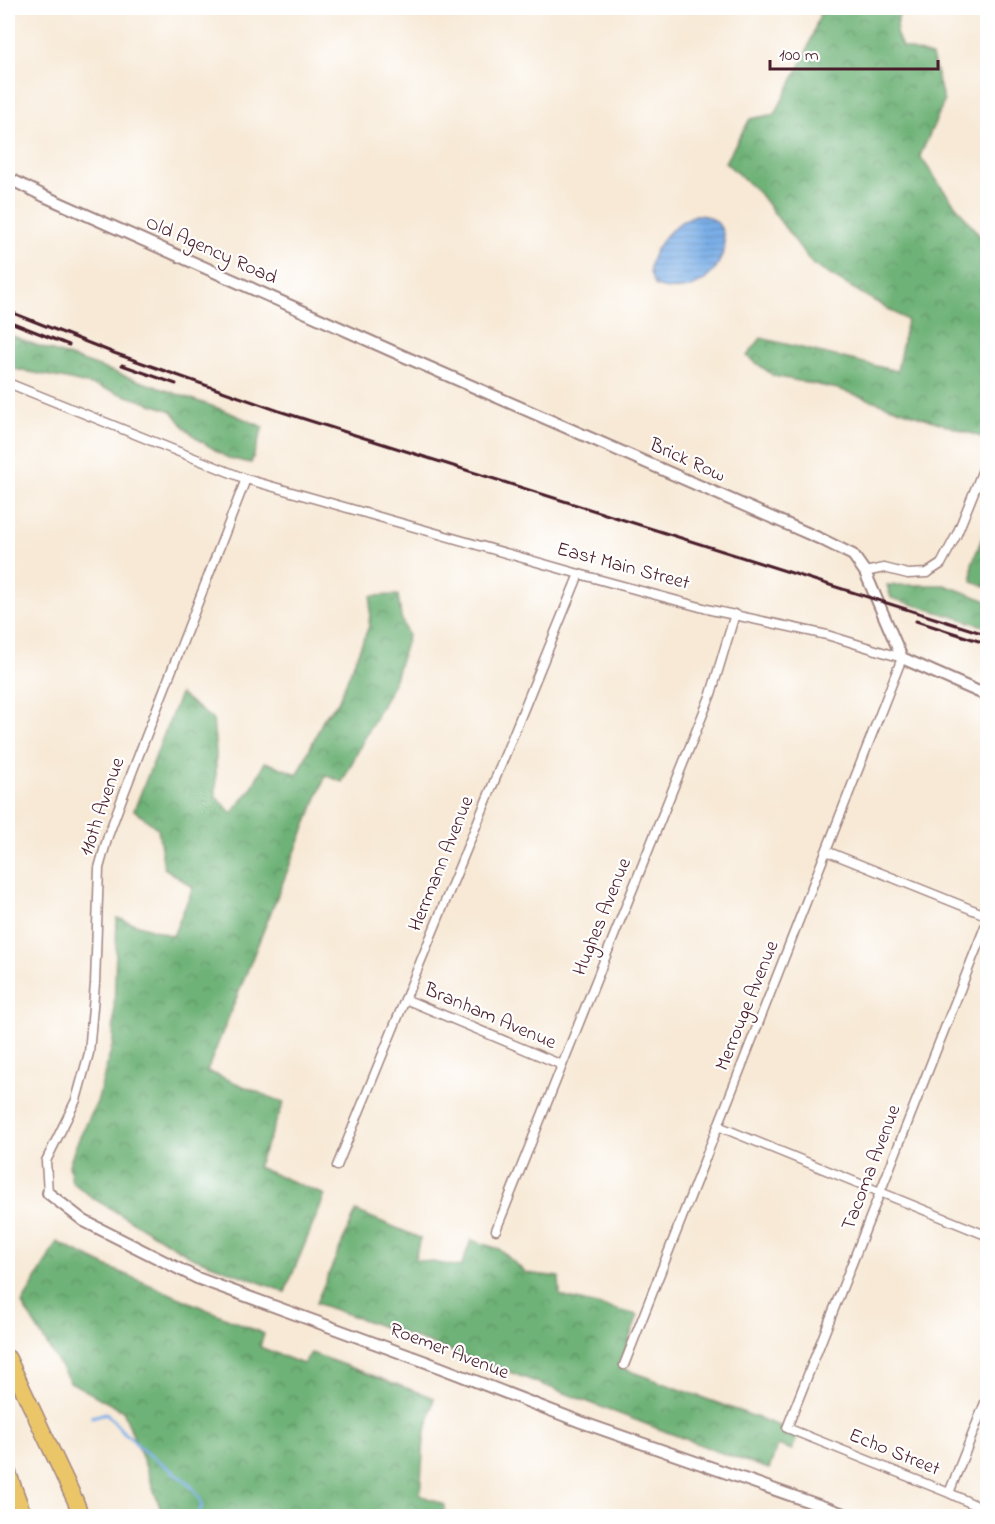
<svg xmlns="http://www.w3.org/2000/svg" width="995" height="1524" viewBox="0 0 995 1524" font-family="'Indie Flower',sans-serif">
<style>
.forest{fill:url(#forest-crowns);stroke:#5c6851;stroke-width:1.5}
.water{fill:url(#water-rules);stroke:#62678a;stroke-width:1.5}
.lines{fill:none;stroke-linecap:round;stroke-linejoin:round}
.stream{stroke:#7aafe8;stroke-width:3}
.minor-casing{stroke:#a08480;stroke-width:11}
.tertiary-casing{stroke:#a08480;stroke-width:14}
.motorway-casing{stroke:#a08480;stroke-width:18}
.minor{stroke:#fff;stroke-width:8}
.tertiary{stroke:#fff;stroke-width:10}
.motorway{stroke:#ebc669;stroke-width:15}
.rail{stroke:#4a1f2b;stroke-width:3}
.labels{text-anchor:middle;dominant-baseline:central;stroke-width:4.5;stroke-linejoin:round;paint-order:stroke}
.street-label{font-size:20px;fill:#4a1f2b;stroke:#fff}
</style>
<defs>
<pattern id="forest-crowns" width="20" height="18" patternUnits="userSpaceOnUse" patternTransform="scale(1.5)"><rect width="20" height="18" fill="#6eb277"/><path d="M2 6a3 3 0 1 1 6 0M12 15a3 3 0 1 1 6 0" fill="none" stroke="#5c9062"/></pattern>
<pattern id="water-rules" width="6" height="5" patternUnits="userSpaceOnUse" patternTransform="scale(1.5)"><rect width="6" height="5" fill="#7aafe8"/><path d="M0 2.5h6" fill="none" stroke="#668ebc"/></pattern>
</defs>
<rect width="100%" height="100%" fill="#fff"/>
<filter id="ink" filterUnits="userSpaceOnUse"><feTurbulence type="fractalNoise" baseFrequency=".0167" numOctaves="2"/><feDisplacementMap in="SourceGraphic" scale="12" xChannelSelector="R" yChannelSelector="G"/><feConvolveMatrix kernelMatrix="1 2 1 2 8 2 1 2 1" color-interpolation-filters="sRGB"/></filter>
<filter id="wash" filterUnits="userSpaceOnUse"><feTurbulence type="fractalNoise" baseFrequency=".008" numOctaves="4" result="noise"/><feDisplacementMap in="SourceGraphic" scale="24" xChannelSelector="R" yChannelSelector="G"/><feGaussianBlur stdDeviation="1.35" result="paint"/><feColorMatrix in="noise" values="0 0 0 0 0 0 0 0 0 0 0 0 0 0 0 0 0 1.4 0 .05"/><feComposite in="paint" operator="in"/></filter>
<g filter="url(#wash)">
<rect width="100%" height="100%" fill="#f7e9d6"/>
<path class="forest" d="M822,8H900L896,33L902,47L932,56L944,102L920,156L942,188L987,245V439L838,389L774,376L747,356L761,338L897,371L907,320L813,265L759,193L725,162L750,119L775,114L805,56Z
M8,334L33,344L226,411L263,427L251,463L228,458L199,440L185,428L172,411L103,388L66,379L8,368Z
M987,525V587L972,581V564Z
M887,585H945L987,601V627L891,598Z
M398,595L401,617L408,636L394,682L342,782L326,775L207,1071L284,1103L257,1167L325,1195L285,1292L192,1257L94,1199L72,1182L69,1165L76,1145L97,1102L113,1043L117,918L173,936L193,887L164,868L158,829L134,810L180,694L213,720L216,752V797L232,813L251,789L265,762L298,774L324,718L338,702L369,626L371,596Z
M356,1211L420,1238L415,1259L461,1267L471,1240L499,1249L526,1273L559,1277L560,1296L638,1315L619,1367L799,1433L792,1450L778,1445L769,1469L727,1455L499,1368L316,1303Z
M57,1242L108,1267L264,1334L260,1347L303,1364L311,1353L434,1398L424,1439L420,1495L445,1505L444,1516H163L144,1462L123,1411L70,1382L22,1304Z"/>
<path class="water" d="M696,215C749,215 722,308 656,286C653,282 651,277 650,272C649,250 675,221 696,215Z"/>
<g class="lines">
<path class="stream" d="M92,1417L106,1413C113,1420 119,1428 125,1434C127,1436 131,1437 133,1440C135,1442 137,1445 139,1447C153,1460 205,1486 201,1508C200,1511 197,1515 196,1516"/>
</g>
</g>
<g filter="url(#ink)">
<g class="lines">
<defs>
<path id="minor" d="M8,383L246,479L579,574L711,610L827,635L902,658L624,1365
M865,572L884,568L908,574L927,573L941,564L957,534L988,457
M826,851L988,916
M988,919L787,1428L949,1493L988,1511
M405,999L562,1065
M718,1126L988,1236
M337,1166L579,574
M48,1193L46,1161L76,1100L89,1053L95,984L99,868L108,836L124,793L246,479
M496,1230L711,694L735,614
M949,1493L988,1395"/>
<path id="tertiary" d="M8,178L44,196L401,355L823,540L853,555L865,572L902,658L988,696
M48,1193L84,1221L197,1278L426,1362L581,1422L850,1516"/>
<path id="motorway" d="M8,1358L75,1500L81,1516
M8,1472L24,1516"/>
</defs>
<use href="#minor" class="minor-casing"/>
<use href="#tertiary" class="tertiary-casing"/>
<use href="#motorway" class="motorway-casing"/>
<use href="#minor" class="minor"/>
<use href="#tertiary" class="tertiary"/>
<use href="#motorway" class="motorway"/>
<path class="rail" d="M8,311L114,353L279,411L988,635
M8,321L69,345
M122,365L176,384
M916,621L988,644"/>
</g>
</g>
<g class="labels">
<g class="street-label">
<text transform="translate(211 251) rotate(24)">Old Agency Road</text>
<text transform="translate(687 461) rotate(24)">Brick Row</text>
<text transform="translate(623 567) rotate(15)">East Main Street</text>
<text transform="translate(103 807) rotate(-71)">110th Avenue</text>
<text transform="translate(442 864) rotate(-68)">Herrmann Avenue</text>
<text transform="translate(603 917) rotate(-68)">Hughes Avenue</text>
<text transform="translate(748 1006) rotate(-68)">Merrouge Avenue</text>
<text transform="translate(490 1017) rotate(23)">Branham Avenue</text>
<text transform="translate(872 1168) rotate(-69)">Tacoma Avenue</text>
<text transform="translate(449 1352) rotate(21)">Roemer Avenue</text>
<text transform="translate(894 1453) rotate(22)">Echo Street</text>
</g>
</g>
<rect width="995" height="1524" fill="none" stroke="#fff" stroke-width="30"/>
<path d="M770 60v9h168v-9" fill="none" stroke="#4a1f2b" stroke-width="3"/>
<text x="779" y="60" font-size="18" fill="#4a1f2b" stroke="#ffffff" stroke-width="4.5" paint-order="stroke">100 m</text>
</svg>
